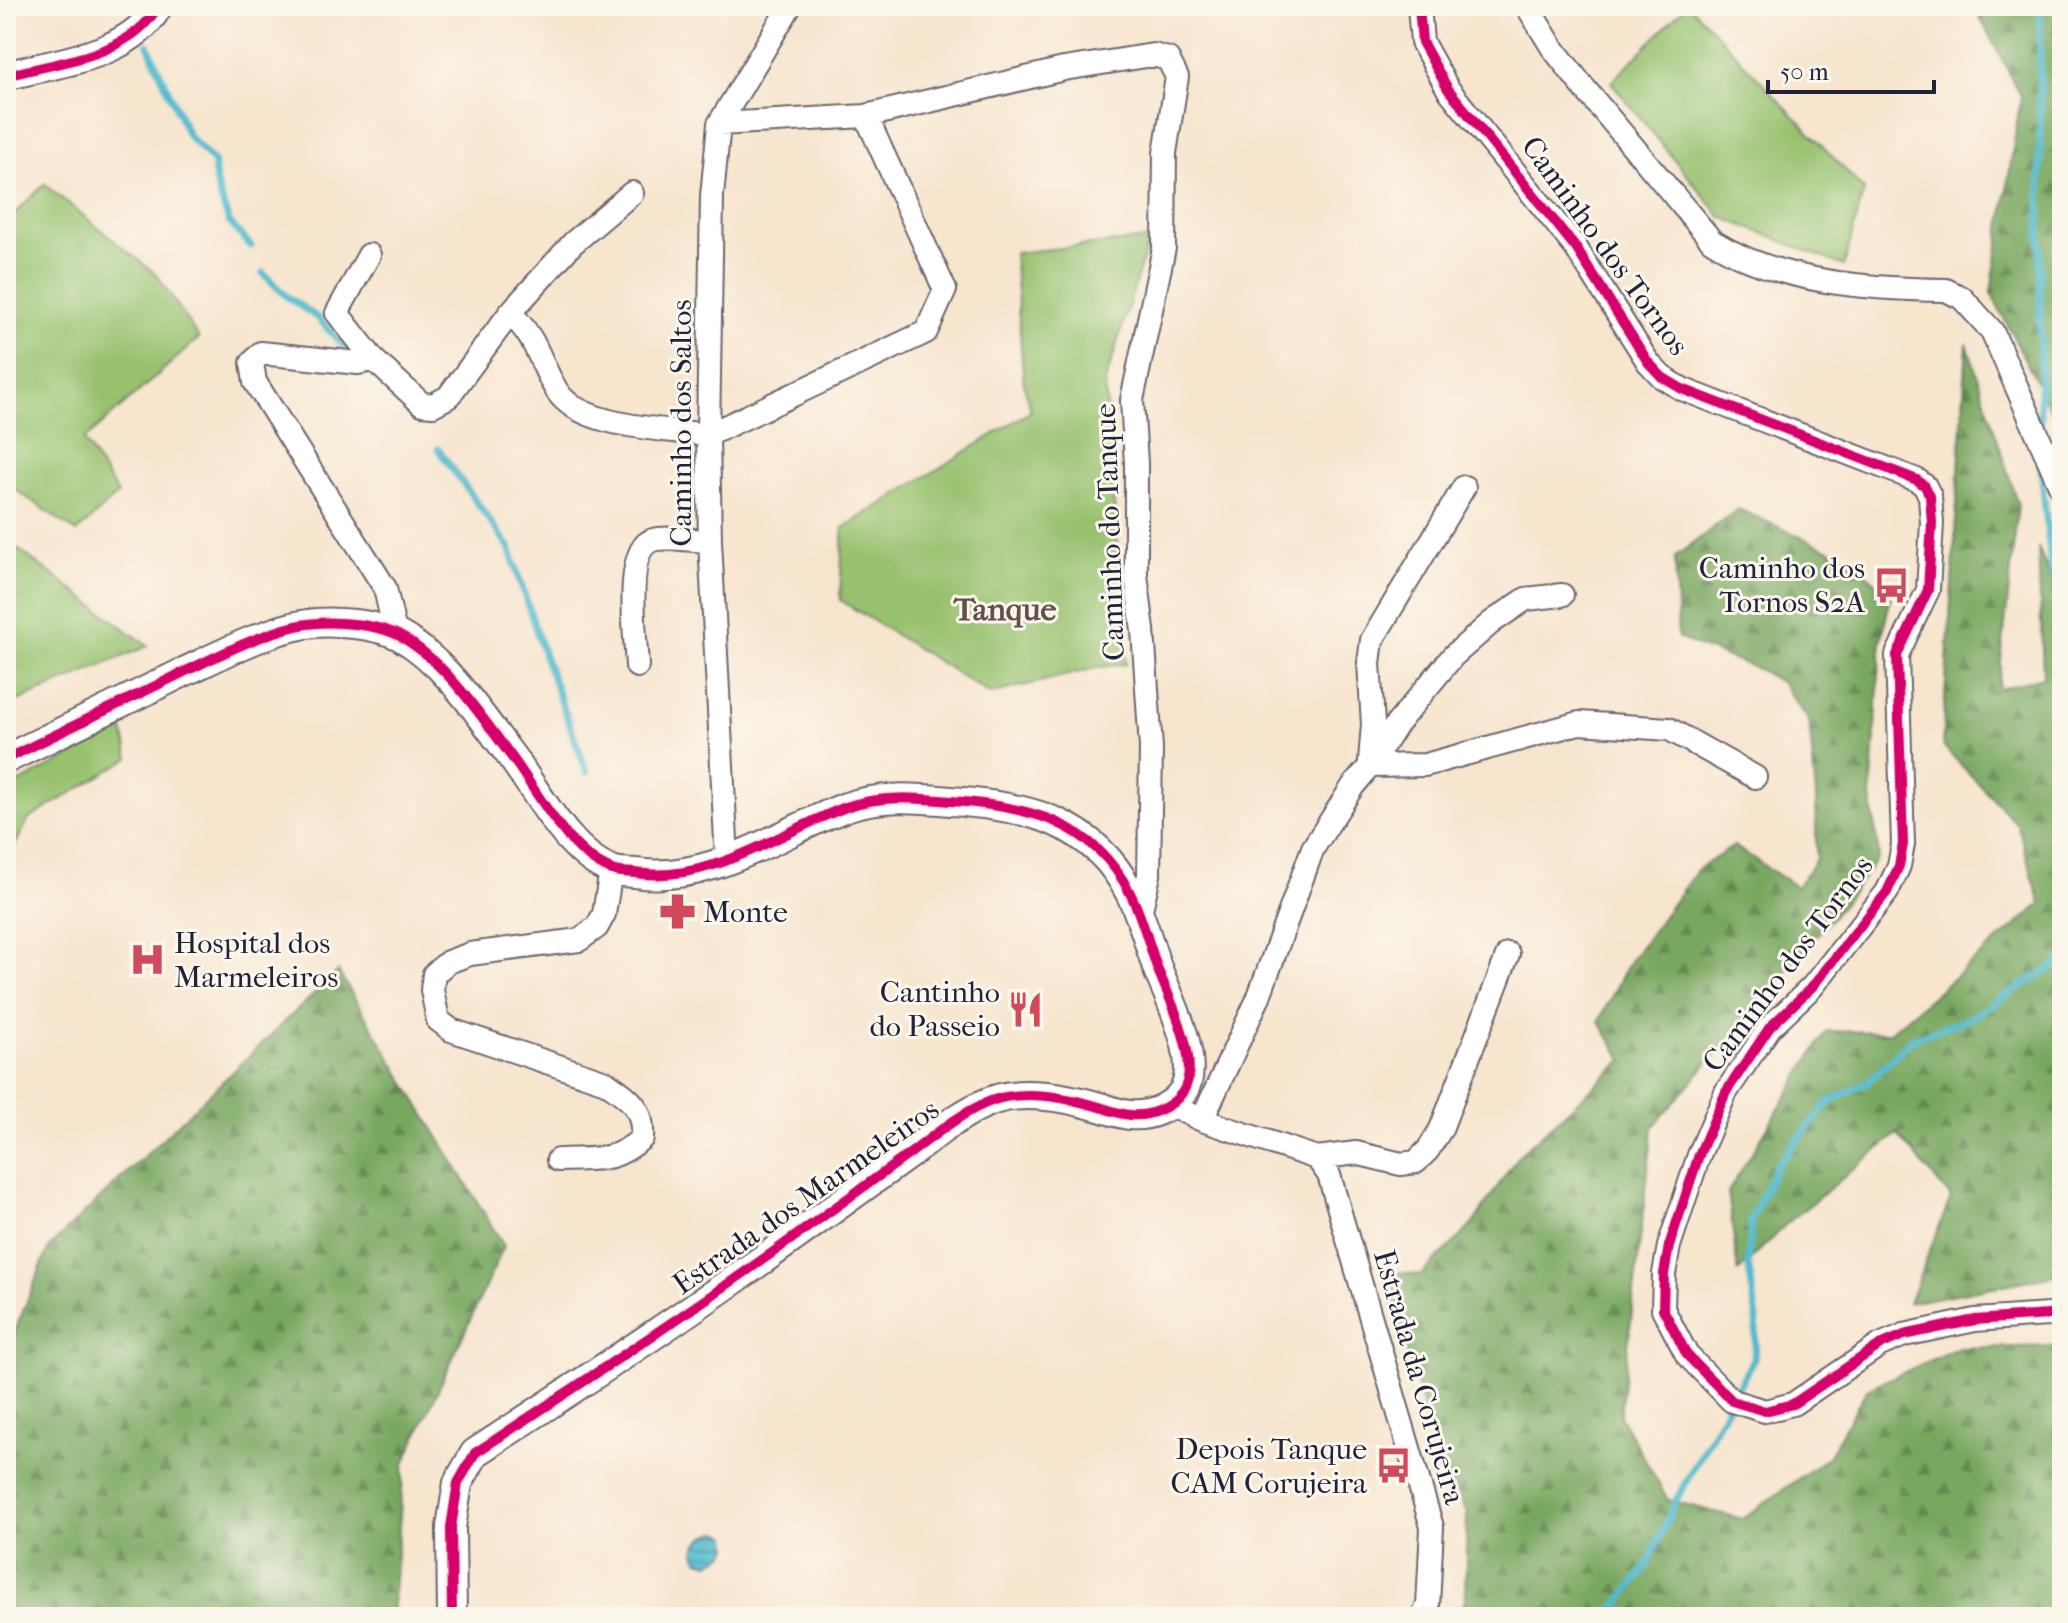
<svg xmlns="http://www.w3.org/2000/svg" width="2068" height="1623" viewBox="0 0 2068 1623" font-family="'IM FELL French Canon',serif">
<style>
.green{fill:#97c16e;stroke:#5c7254;stroke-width:2}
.forest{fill:url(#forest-firs);stroke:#4e644e;stroke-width:2}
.water{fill:url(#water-rules);stroke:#3a6e84;stroke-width:2}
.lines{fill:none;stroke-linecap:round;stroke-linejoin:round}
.stream{stroke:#51bace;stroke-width:7}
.minor-casing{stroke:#6d666e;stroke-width:26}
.major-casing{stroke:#6d666e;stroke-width:32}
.minor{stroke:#fff;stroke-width:22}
.major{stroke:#fff;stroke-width:28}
.cycleway-casing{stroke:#fbf7ec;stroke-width:15}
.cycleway{stroke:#d6006c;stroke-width:10}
.labels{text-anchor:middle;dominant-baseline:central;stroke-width:6;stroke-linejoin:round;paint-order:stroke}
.street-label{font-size:30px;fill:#22223b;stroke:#fbf7ec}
.poi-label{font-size:30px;fill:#22223b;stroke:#fbf7ec;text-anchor:end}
.neighbourhood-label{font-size:32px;font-weight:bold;fill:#64504a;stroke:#fbf7ec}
</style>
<defs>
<pattern id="forest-firs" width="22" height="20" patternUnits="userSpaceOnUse" patternTransform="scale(2)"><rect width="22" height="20" fill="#79a761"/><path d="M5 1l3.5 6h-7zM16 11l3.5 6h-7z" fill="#638851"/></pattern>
<pattern id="water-rules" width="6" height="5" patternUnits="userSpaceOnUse" patternTransform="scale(2)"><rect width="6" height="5" fill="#51bace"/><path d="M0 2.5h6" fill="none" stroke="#4397a8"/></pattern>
</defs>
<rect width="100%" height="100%" fill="#fbf7ec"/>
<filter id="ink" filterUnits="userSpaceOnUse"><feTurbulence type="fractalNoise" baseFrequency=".0125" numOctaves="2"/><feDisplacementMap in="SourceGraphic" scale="16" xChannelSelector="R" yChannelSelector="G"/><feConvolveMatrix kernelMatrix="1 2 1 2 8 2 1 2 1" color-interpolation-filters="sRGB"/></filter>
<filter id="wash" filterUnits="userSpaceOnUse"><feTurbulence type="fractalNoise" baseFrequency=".006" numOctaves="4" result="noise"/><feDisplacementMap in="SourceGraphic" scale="32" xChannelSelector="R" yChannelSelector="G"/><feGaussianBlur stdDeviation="1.8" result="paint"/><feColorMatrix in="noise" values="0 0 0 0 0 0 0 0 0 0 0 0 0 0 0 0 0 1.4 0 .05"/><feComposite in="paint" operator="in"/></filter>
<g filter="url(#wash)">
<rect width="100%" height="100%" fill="#f7e5ce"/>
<path class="green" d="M1686,6H1690L1864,190L1844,266L1721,217L1611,82Z
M44,184L157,275L199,338L84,440L118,494L77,532L6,483V223Z
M1149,239L1105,383L1126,664L1100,667L990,694L840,600L843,528L1031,411L1024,385L1014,253Z
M6,540L148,646L6,706Z
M123,729L129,758L29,819L6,862V789Z"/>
<path class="forest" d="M1974,6H2062V432L1991,293L2021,96Z
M1967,343L2018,505L1998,689L2043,677L2038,547L2062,605V1274L1909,1303L1951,1197L1897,1134L1785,1225L1738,1272L1728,1192L1827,1031L1890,1032L2041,904L2017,824L1942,745Z
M1738,509L1846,557L1891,595L1881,642L1871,796L1879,857L1835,914L1653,1127L1620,1416L1668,1500L1743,1519L1828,1457L1867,1389L1957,1348L2062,1346V1617H1457L1465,1600L1467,1513L1437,1454L1383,1271L1421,1275L1472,1225L1518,1156L1623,1060L1599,1021L1628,964L1697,870L1734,846L1797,887L1816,859V795L1809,721L1782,683L1758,669L1678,638L1675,557Z
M338,971L504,1246L404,1464L392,1617H6V1353L49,1247Z"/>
<path class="water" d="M719,1532L728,1536L729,1548L724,1555L709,1563L698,1560L695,1552C698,1539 706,1534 719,1532Z"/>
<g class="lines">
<path class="stream" d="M2040,6V420
M148,45L188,135L214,163L216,184L229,222L251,246
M263,273L286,296L318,318L345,348
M438,449L509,547L544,655L587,772
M2040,460L2051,566L2062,599
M1608,1617L1647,1566L1675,1502L1754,1358L1757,1319L1748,1263L1751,1220L1776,1166L1829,1102L1868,1082L1912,1039L1972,1017L2062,961"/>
</g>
</g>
<g filter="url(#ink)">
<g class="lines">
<defs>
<path id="minor" d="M1419,6L1422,42L1448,89L1576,248L1648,362L1662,377L1682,389L1917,480L1925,486L1930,496L1932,523L1928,590L1897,655L1903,844L1899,866L1887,892L1812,987L1770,1027L1726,1092L1699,1155L1669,1246L1664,1274L1663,1309L1687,1355L1732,1401L1765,1411L1793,1404L1880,1345L1904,1335L1975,1320L2062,1314
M1527,6L1552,47L1580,83L1712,241C1779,283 1868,289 1946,290L1962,298L1992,331L2062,490
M719,124L866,116L1064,69L1153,55L1168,59L1177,77L1165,153L1164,248L1132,400L1136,463V575L1143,630L1151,748L1149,875L1139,918
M369,255L337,313L374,360L422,404L433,405L448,397L510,313C539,341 538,360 557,391C580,428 668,429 708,435
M510,313L573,243L632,193
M374,360L358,363L261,353L252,363L255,382L385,588L395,633
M708,435L926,332L945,290L866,116
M637,666C636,640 623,548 653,540C667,536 695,541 710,541
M1370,761L1373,724L1369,663L1372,640L1464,487
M1370,766L1425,765L1579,723L1669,729L1755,777
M727,860L710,541L708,435L712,196L719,124L790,6
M1170,1105L1202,1120L1317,1158L1356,1153L1401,1164L1416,1162L1428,1150L1441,1129L1508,954
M1202,1120L1258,999L1313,848L1353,786L1370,766L1396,725L1453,656L1492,622L1526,599L1562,595
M1317,1158L1329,1175L1432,1527L1428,1606L1422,1617
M558,1160C593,1158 614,1164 642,1138C644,1107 630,1099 606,1082L451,1030L438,1020L432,990L434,974L448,962L470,954L579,940L597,927L604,914L611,870"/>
<path id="major" d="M6,76C55,62 131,57 158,6
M6,759C66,730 126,700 186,671C220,655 270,629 307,624C331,620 378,624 400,636C446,662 480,715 511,756C538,792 568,854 612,870C619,873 627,872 635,873C711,884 778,833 846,807C880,795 916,798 951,801C1026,806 1093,820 1130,893C1142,916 1149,945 1158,970C1170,1000 1203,1064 1182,1093C1171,1108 1149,1117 1130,1115C1119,1114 1107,1109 1096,1106C1064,1097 1023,1089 991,1101C962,1112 937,1133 912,1152C874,1179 836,1207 797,1235C692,1311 583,1382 475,1453L458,1483L451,1527L452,1617"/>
</defs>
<use href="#minor" class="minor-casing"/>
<use href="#major" class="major-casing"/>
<use href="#minor" class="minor"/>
<use href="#major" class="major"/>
<defs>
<path id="cycleway" d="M1419,6L1422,42L1448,89L1576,248L1648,362L1662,377L1682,389L1917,480L1925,486L1930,496L1932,523L1928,590L1897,655L1903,844L1899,866L1887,892L1812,987L1770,1027L1726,1092L1699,1155L1669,1246L1664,1274L1663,1309L1687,1355L1732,1401L1765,1411L1793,1404L1880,1345L1904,1335L1975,1320L2062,1314
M6,76C55,62 131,57 158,6
M6,759C66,730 126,700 186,671C220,655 270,629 307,624C331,620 378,624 400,636C446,662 480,715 511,756C538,792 568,854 612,870C619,873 627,872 635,873C711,884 778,833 846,807C880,795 916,798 951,801C1026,806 1093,820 1130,893C1142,916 1149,945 1158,970C1170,1000 1203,1064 1182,1093C1171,1108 1149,1117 1130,1115C1119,1114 1107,1109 1096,1106C1064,1097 1023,1089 991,1101C962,1112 937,1133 912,1152C874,1179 836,1207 797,1235C692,1311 583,1382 475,1453L458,1483L451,1527L452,1617"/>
</defs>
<use href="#cycleway" class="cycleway-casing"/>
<use href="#cycleway" class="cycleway"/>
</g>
</g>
<defs>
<symbol id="bus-bare" viewBox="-9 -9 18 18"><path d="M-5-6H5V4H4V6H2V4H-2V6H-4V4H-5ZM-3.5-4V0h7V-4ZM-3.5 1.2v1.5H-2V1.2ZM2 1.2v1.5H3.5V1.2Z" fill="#d1495b" stroke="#fbf7ec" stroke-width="2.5" paint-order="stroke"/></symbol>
<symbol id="pharmacy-bare" viewBox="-9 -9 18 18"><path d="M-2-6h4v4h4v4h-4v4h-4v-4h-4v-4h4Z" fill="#d1495b" stroke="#fbf7ec" stroke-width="2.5" paint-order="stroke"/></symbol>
<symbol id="hospital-bare" viewBox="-9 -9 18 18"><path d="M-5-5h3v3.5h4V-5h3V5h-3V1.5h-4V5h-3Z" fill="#d1495b" stroke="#fbf7ec" stroke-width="2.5" paint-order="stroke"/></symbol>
<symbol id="restaurant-bare" viewBox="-9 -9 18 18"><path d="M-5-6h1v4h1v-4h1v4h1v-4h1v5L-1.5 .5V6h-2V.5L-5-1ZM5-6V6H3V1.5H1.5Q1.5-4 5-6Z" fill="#d1495b" stroke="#fbf7ec" stroke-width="2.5" paint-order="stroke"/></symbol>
</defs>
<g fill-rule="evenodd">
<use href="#bus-bare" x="1866" y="560" width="51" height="51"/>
<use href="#pharmacy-bare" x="652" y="886" width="51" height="51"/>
<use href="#hospital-bare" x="122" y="934" width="51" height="51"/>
<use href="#restaurant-bare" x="1000" y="984" width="51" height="51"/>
<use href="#bus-bare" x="1368" y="1440" width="51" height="51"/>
</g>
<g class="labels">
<g class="street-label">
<text transform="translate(1605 246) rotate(54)">Caminho dos Tornos</text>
<text transform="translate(681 423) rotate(-90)">Caminho dos Saltos</text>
<text transform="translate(1110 532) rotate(-92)">Caminho do Tanque</text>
<text transform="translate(1788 964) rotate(-53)">Caminho dos Tornos</text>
<text transform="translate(806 1197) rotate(-35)">Estrada dos Marmeleiros</text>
<text transform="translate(1419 1377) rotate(74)">Estrada da Corujeira</text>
</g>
<g class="poi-label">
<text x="1865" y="568">Caminho dos<tspan x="1865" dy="34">Tornos S2A</tspan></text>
<text x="703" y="912" text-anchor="start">Monte</text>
<text x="174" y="943" text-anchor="start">Hospital dos<tspan x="174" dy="34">Marmeleiros</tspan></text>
<text x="1000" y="992">Cantinho<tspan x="1000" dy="34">do Passeio</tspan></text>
<text x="1367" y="1449">Depois Tanque<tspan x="1367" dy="34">CAM Corujeira</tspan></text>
</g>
<g class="neighbourhood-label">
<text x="1005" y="609">Tanque</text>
</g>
</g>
<rect width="2068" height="1623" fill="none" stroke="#fbf7ec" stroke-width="32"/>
<path d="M1768 80v12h166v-12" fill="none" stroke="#22223b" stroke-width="4"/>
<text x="1780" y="80" font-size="24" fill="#22223b" stroke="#fbf7ec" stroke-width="6" paint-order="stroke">50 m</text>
</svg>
